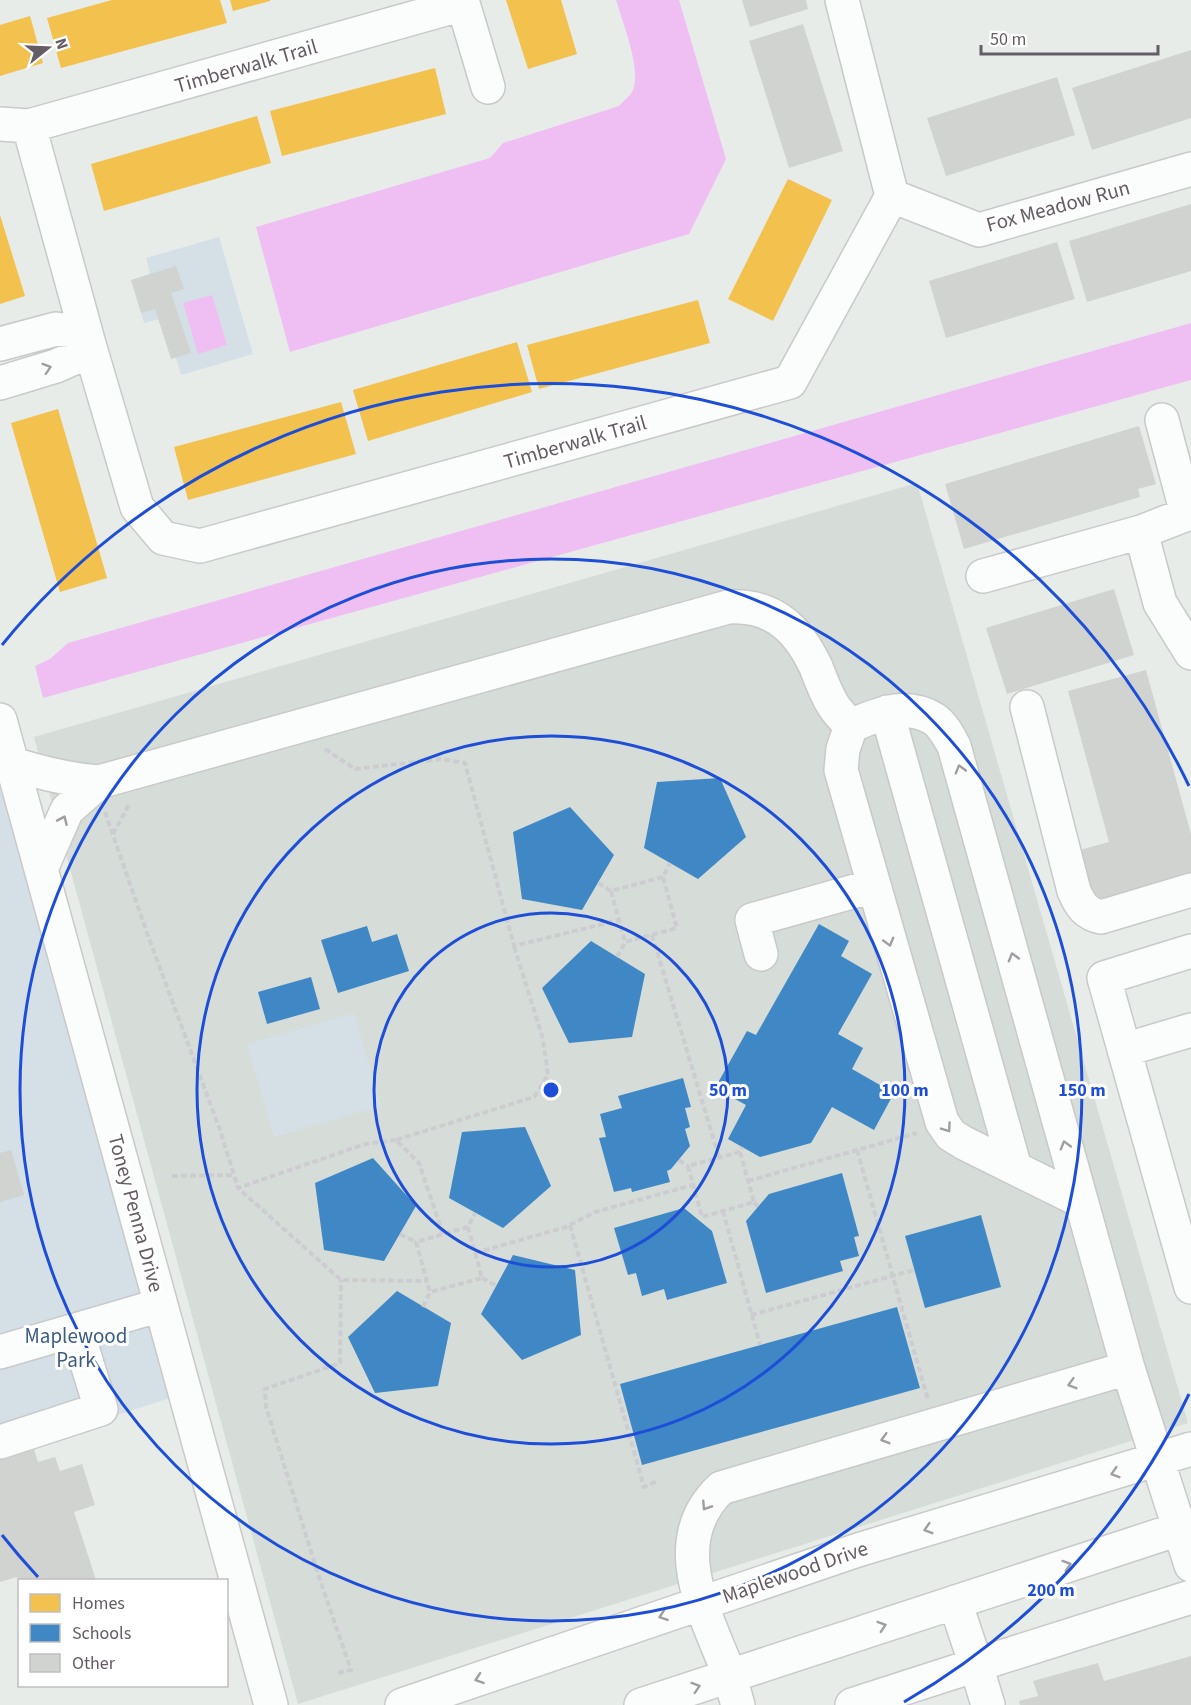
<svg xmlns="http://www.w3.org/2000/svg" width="1191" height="1705" viewBox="0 0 1191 1705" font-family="'Source Sans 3',sans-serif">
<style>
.education{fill:#d6dcd8}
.green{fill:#d4dfe6}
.water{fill:#efbff4}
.homes{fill:#f2c14e}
.schools{fill:#3f88c5}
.building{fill:#d0d3d0}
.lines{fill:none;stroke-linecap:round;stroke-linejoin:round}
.minor-casing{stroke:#c9c9c9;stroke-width:36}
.path{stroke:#cdcdd1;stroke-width:4;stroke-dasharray:6 3;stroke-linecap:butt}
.minor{stroke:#fbfcfc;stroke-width:33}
.oneway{stroke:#a09da1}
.ring{fill:none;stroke:#1d4ed8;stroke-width:3}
.labels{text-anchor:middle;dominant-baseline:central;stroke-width:6;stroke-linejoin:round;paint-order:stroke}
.street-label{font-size:21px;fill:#645d64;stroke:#fff}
.park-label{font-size:21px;fill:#3d5e83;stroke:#fff}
.centre{fill:#1d4ed8;stroke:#fff;stroke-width:3}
.ring-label{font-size:18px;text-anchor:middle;font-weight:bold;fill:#1d4ed8;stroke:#fff;stroke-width:6;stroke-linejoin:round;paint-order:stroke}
</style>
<rect width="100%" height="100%" fill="#e7ece9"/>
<path class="education" d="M917,483L1188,1423L298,1704L34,737Z"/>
<path class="green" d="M219,237L253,354L181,375L164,318L144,323L132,280L150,274L146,258Z
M0,772L170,1398L0,1453Z
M354,1013L381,1106L274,1137L247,1044Z"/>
<path class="water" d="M616,0H679L726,159L689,234L290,352L256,227L490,158L503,143L619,106C623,101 629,97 632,92C643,72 622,21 616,0Z
M212,295L227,345L198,354L183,303Z
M1191,323V380L43,698L35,666L50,659L68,643Z"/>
<path class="homes" d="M112,0H220L227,23L61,68L47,18Z
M230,0H270V1L233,11Z
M506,0H561L577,54L528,69Z
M30,16L43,63L0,76V25Z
M435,68L446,114L282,156L270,111Z
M257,116L271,163L104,211L91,164Z
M788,179L832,200L773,321L728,299Z
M0,215L25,296L0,304Z
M698,300L710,343L539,389L527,345Z
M517,342L532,392L368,441L353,390Z
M341,402L356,454L188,500L174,447Z
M58,409L107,578L60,592L11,423Z"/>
<path class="schools" d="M720,778L746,837L698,879L644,848L657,782Z
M570,807L614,855L582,910L522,899L513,832Z
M819,924L849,941L841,956L872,974L838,1034L863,1048L852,1069L894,1093L874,1130L832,1107L811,1143L760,1157L728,1139L746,1105L715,1088L747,1031L756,1035Z
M367,926L372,942L397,934L409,971L338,993L321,940Z
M591,941L645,974L632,1037L569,1043L542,988Z
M311,977L320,1009L267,1024L258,992Z
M683,1078L691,1107L685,1108L690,1127L685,1129L690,1146L671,1169L667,1171L670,1182L632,1192L631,1188L614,1192L599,1138L606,1137L600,1114L622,1108L618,1096Z
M525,1127L551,1186L503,1228L449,1198L462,1132Z
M373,1158L416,1206L384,1261L324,1250L315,1183Z
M842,1173L859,1236L854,1237L859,1256L840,1261L843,1271L766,1293L746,1221L769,1194Z
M684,1208L712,1231L727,1283L667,1300L664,1289L642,1296L636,1273L628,1275L614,1228Z
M981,1215L1001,1287L925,1308L905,1236Z
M513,1255L575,1270L581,1335L522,1360L481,1314Z
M397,1291L451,1323L438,1386L375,1393L348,1337Z
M897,1307L920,1388L642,1465L620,1384Z"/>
<path class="building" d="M742,0H806L808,9L750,27Z
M803,24L843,151L789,168L749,41Z
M1191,50V118L1092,150L1072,88Z
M1057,77L1075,135L946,176L927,118Z
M1191,204V271L1087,302L1069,241Z
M1057,242L1075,299L946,338L929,281Z
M176,266L184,289L171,293L191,353L171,359L155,309L141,313L131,280Z
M1139,426L1156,484L1138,489L1140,497L964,549L945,484Z
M1114,589L1134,655L1007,694L986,628Z
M1146,670L1191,834V878L1095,905L1080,850L1109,842L1068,691Z
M11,1150L24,1195L0,1202V1153Z
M32,1443L38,1462L55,1457L60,1471L82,1464L95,1505L74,1512L96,1580H18L17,1577L0,1582V1453Z
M1191,1656V1705H1020L1019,1701L1038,1696L1033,1681L1098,1663L1104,1681Z"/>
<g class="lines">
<defs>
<path id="minor" d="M462,0L488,87
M0,124L29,126L463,4
M29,126L89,344L137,507L163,538L200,546L790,382L892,196L842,0
M892,196L979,230L1191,169
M0,344L56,329L72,331L89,344L76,357L56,366L0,383
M1141,532L1187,514L1162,420
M983,576L1141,532L1160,603L1191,653
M1027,707L1074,891C1080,905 1086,914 1101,917L1191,890
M887,712L1015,1168
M0,720L271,1705
M13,764C41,773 70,780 99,782L728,607C773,604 798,629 816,667C821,680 826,694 833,705C838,713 845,720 851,726
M41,869L67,810L99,782
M1191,951L1104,978L1191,1287
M761,954L752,920L873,886
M1124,1050L1191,1030
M1081,1201L964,1143L951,1135L942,1122L841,770L843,749L851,726C877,714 906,702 934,719C943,725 949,737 954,746L1128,1368L1191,1565
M0,1352L161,1305
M0,1442L101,1409L77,1331
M402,1705L858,1550L1191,1449
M641,1705L1191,1525
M738,1705C735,1695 732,1684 729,1674C706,1614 664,1542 721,1488L1128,1368
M852,1705L976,1665L955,1602
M988,1705L976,1665L1191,1597"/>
</defs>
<use href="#minor" class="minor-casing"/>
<path class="path" d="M325,749L355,769L441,759L465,763L514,946L619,920
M105,812L147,933L220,1130L238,1188
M113,834L130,803
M663,877L611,891L625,942L677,928L663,877L670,863
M598,883L611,891
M652,935L719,1157
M617,957L625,942
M396,1140L365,1144L238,1188L341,1280L427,1281
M857,1150L928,1400
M740,1152L754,1202L702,1217L688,1166L740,1152L742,1147
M679,1160L688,1166
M172,1176L234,1175
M748,1181L917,1133
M754,1202L758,1207
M723,1211L760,1345
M570,1225L644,1487L657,1481
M468,1227L416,1242L430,1292L482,1278L468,1227L475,1213
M400,1234L416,1242
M443,1234L419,1163L396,1140L534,1097L548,1075L543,1039L514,946
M475,1253L566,1227L595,1212L693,1185
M482,1278L497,1286
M423,1307L430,1292
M751,1315L914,1270
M338,1673L351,1670L319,1577L266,1407L265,1389L340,1363L341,1280"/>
<use href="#minor" class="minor"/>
</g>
<defs><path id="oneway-chevron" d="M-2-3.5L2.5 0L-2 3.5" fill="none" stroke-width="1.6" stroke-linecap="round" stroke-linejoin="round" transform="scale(1.5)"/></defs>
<g class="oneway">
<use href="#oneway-chevron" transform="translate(47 368) rotate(-18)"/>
<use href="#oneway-chevron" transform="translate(960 769) rotate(-106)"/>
<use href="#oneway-chevron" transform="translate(63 820) rotate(-66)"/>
<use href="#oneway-chevron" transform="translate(889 942) rotate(74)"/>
<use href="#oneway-chevron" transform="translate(1013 957) rotate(-106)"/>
<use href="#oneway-chevron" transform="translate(947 1128) rotate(55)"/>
<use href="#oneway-chevron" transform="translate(1065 1145) rotate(-106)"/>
<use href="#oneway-chevron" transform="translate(1072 1384) rotate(164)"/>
<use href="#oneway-chevron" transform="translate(885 1439) rotate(164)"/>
<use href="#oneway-chevron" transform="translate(1115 1473) rotate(163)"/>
<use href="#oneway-chevron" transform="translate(706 1506) rotate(123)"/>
<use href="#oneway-chevron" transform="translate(928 1529) rotate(163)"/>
<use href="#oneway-chevron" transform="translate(1067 1565) rotate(-18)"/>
<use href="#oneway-chevron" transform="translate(663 1616) rotate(161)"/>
<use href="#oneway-chevron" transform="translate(882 1626) rotate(-18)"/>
<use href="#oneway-chevron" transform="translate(479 1679) rotate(161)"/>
<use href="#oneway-chevron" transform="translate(696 1687) rotate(-18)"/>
</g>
<g class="ring">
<circle cx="551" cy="1090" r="177"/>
<circle cx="551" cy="1090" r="354"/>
<circle cx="551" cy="1090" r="531"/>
<path d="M1189 1394A707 707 0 0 1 904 1702M38 1577A707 707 0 0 1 2 1535M2 645A707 707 0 0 1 1189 786"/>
</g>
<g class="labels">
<g class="street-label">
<text transform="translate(246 66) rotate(-16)">Timberwalk Trail</text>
<text transform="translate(1058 206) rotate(-15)">Fox Meadow Run</text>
<text transform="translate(575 442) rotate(-16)">Timberwalk Trail</text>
<text transform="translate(136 1213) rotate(75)">Toney Penna Drive</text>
<text transform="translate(795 1572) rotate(-19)">Maplewood Drive</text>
</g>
<g class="park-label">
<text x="76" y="1336">Maplewood<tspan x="76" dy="24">Park</tspan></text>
</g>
</g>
<circle cx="551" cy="1090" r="9" class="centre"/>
<g class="ring-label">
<text x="728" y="1096">50 m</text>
<text x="905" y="1096">100 m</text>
<text x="1082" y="1096">150 m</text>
<text x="1051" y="1596">200 m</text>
</g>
<rect x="18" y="1579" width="210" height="108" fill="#ffffff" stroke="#c1bec1" stroke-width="1.5"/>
<rect x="30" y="1594" width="30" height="18" fill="#f2c14e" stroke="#c1bec1" stroke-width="1.5"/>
<text x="72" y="1609" font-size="18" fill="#645d64">Homes</text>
<rect x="30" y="1624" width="30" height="18" fill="#3f88c5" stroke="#c1bec1" stroke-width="1.5"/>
<text x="72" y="1639" font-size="18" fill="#645d64">Schools</text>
<rect x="30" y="1654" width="30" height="18" fill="#d0d3d0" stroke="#c1bec1" stroke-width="1.5"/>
<text x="72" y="1669" font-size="18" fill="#645d64">Other</text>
<g transform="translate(48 48) rotate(72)" stroke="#ffffff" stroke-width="4.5" paint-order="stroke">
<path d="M0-4.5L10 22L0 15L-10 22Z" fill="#645d64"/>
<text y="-9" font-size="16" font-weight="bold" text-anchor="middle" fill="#645d64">N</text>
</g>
<path d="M981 45v9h177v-9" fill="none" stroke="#645d64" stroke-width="3"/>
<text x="990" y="45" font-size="18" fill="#645d64" stroke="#ffffff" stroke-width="4.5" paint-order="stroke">50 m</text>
</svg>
